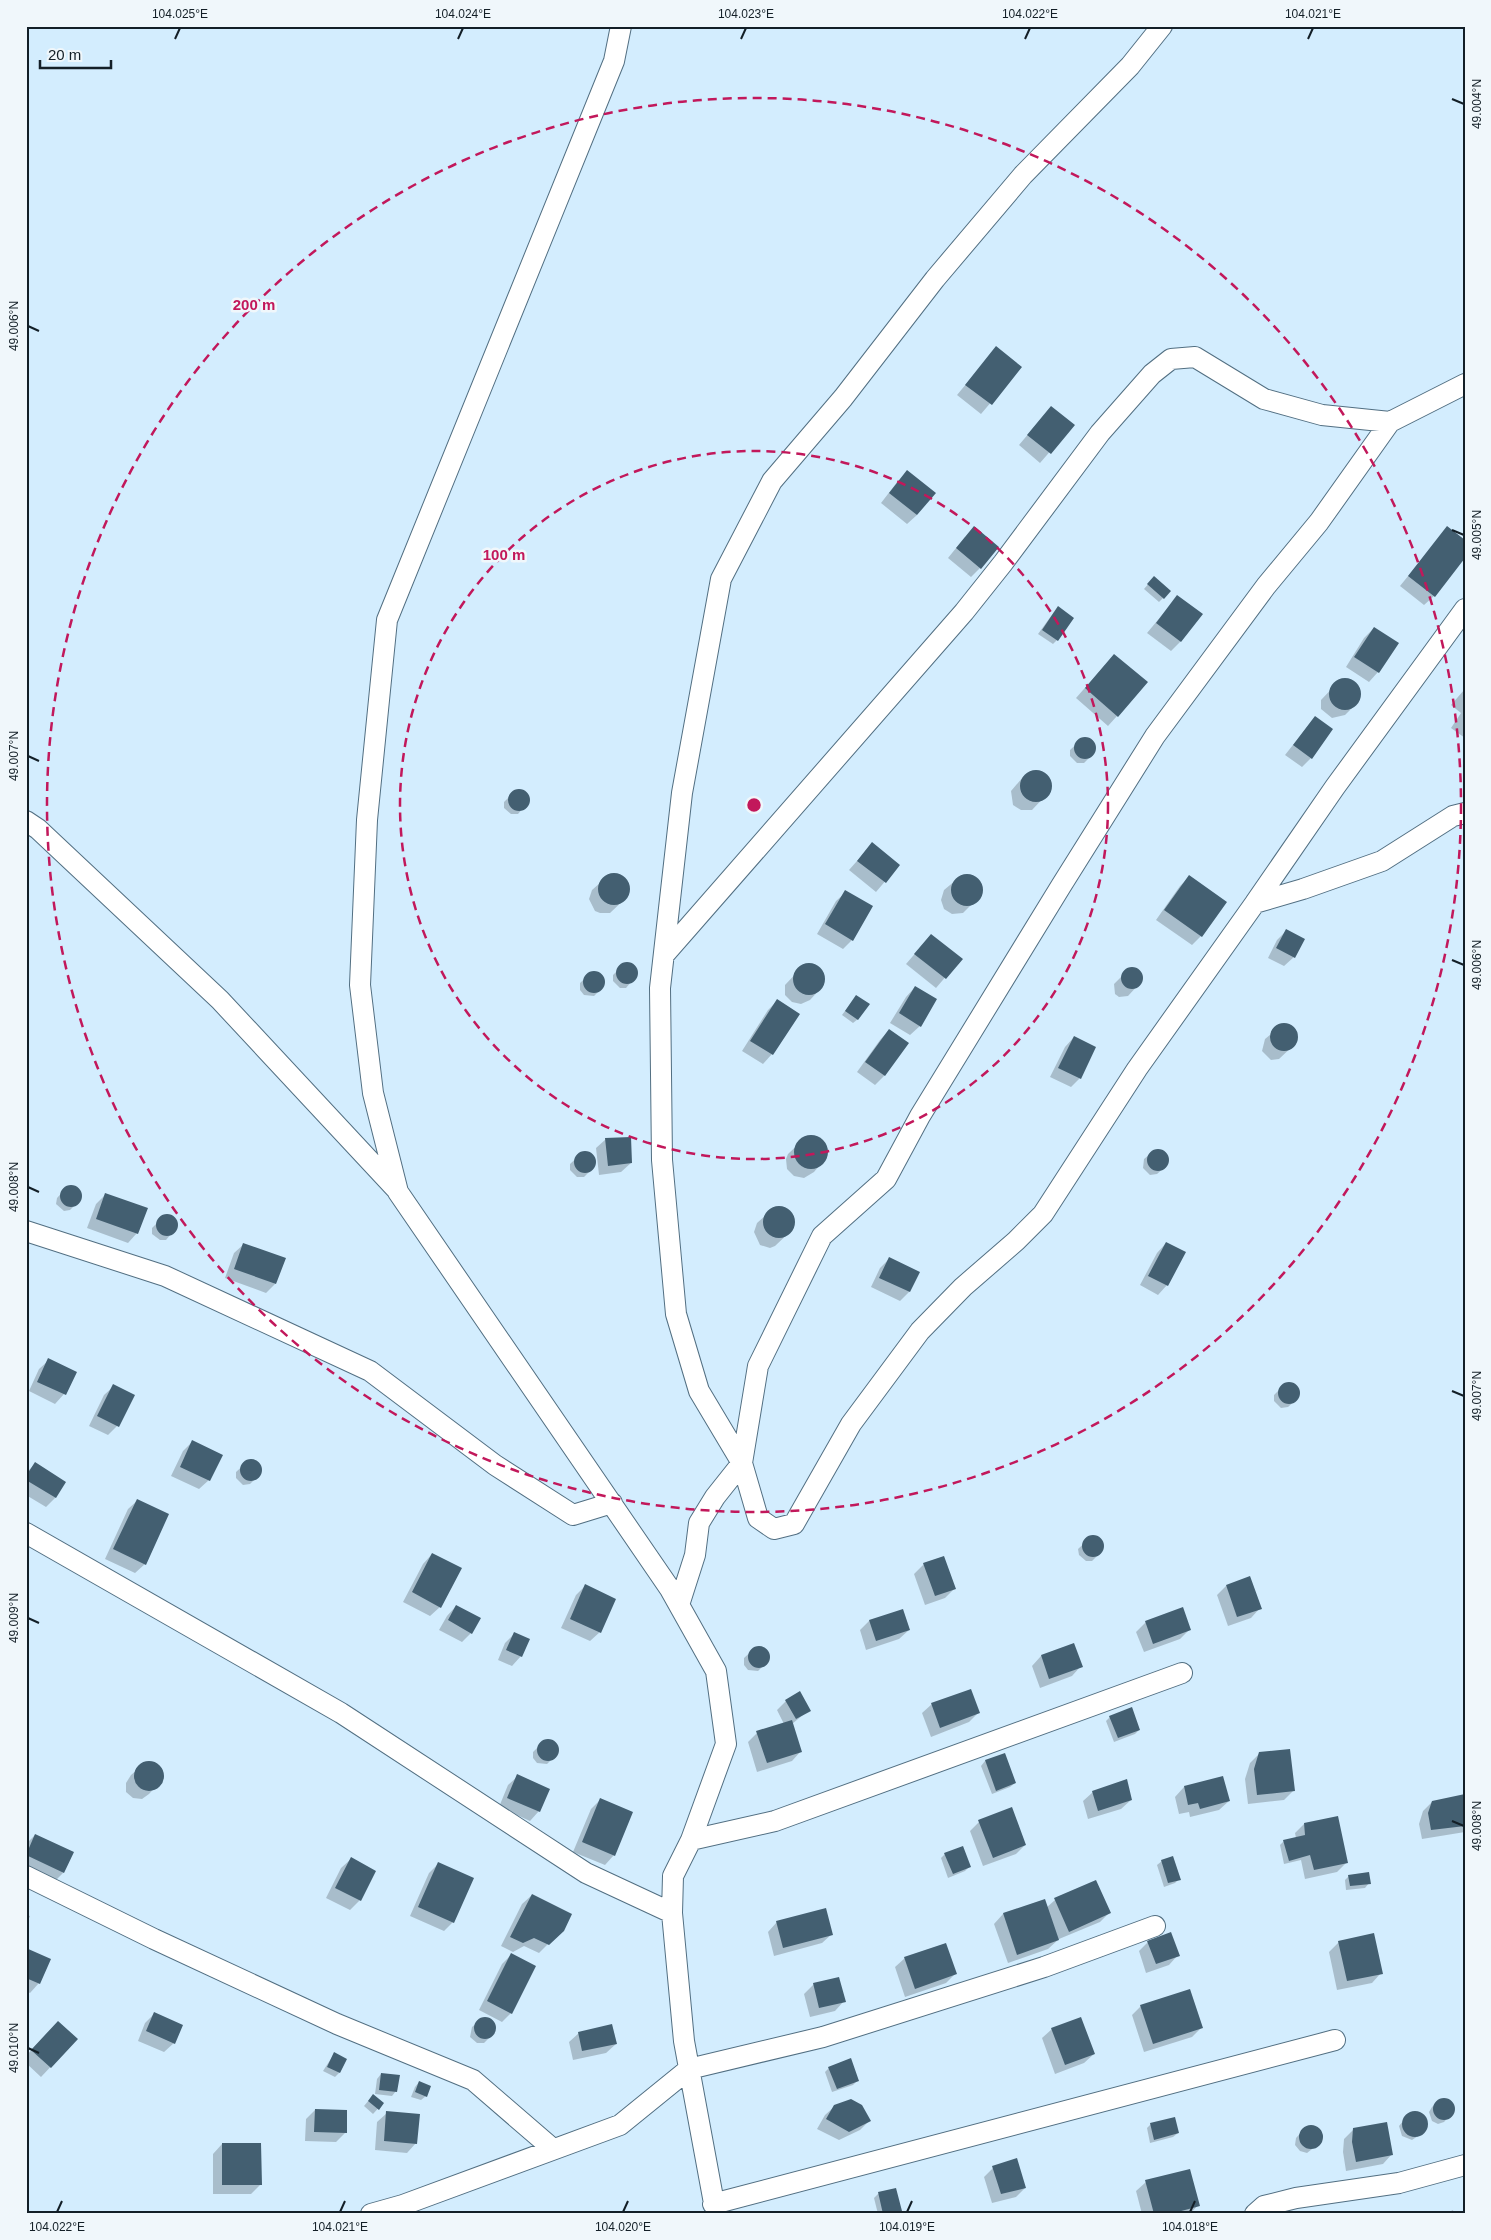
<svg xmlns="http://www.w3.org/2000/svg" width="1491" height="2240" viewBox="0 0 1491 2240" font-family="Helvetica,sans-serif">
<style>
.shadow{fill:#0003}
.building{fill:#435f71}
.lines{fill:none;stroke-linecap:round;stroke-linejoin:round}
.street-casing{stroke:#526f82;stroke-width:22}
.street{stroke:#fff;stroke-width:20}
.ticks{fill:none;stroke:#131f27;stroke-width:2}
.ring{fill:none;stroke:#c2185b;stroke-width:2.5;stroke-dasharray:9 6}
.centre{fill:#c2185b;stroke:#f0f7fb;stroke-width:2.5}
.ring-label{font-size:15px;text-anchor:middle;font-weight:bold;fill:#c2185b;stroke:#f0f7fb;stroke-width:5;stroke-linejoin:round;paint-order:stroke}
.neatline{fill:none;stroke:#131f27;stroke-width:2}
.ticks-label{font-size:12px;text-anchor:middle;fill:#131f27}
</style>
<rect width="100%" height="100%" fill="#d3edfe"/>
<path class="shadow" d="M996,348L1021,367L981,414L957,395Z
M1051,407L1073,425L1040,463L1019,445Z
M898,481L917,515L907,524L881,503Z
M1447,528L1434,596L1424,605L1400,586Z
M965,537L980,568L971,577L948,558Z
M1150,582L1163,598L1159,602L1144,589Z
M1177,597L1180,642L1171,651L1147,633Z
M1054,612L1057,640L1053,644L1038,634Z
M1374,628L1378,672L1369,682L1346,667L1364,638Z
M1105,665L1117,716L1108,726L1076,698Z
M1340,680H1350L1358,686L1360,696L1355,705L1345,715L1332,718L1321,709V700Z
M1464,690L1465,691V738L1451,728L1461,713L1451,705Z
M1315,717L1311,758L1302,767L1285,755Z
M1082,739L1092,740L1095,746L1094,753L1084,763H1077L1070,756V750Z
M1036,770L1045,774L1050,782L1049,792L1032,810H1021L1013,805L1011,791L1023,777Z
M516,790H522L528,794L529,801L518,814H511L504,808V802Z
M872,844L899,865L876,892L849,870Z
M609,875L623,877L629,886L628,896L610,913H600L595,911L589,899L592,890Z
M962,875L976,878L981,886L980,896L963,913L952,914L944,909L941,900L944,890Z
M1189,877L1201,936L1192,945L1156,920L1180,886Z
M846,892L852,940L843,949L817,934L836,901Z
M1286,931L1294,957L1284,966L1268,958L1277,940Z
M931,935L961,959L936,988L906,964Z
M624,964H631L636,968L637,975L626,988H620L613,981V975Z
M810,965L818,968L824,976L823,986L810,1000L801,1004L792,1002L785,995V985L801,968Z
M1135,969L1141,976V982L1128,996L1119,997L1115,994L1114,984L1128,970Z
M592,972H598L603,976L604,986L594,996L584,995L580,990V983Z
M915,987L920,1026L910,1035L890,1023L906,997Z
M856,996L858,1019L853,1023L842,1015Z
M777,1001L772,1054L763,1064L742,1051L768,1010Z
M1282,1025L1290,1026L1296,1032L1295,1044L1279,1059L1271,1060L1262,1051L1265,1039Z
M889,1030L884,1076L875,1085L857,1072L880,1040Z
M1074,1037L1080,1078L1071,1087L1050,1077L1065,1047Z
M806,1137L820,1139L826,1147V1158L814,1172L804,1178L794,1176L787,1169L786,1159L788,1154Z
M606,1139L631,1163L621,1172L599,1175L596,1148Z
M1155,1150H1161L1166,1155L1167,1165L1157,1174L1150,1175L1143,1168L1144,1159Z
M582,1153L591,1154L595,1160L594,1167L584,1177H577L570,1170V1164Z
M68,1186L78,1188L81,1194L80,1200L70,1210L64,1211L56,1204L57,1198Z
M106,1194L137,1233L128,1243L87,1228L96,1204Z
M774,1208L788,1210L794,1219L793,1229L775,1246L770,1248L760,1245L754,1232L757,1223Z
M164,1216H171L176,1220L177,1227L166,1240H160L152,1234V1228Z
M1166,1243L1167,1285L1158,1295L1140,1285L1157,1253Z
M244,1244L275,1284L266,1293L225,1278L234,1253Z
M889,1259L918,1272L909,1292L900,1301L871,1287L880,1268Z
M49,1360L75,1372L64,1394L55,1404L29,1391L39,1369Z
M1286,1383L1295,1385L1299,1391L1298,1398L1288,1407L1281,1408L1274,1401V1395Z
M114,1386L117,1426L108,1435L89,1426L104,1395Z
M192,1442L209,1480L199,1489L171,1476L183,1451Z
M248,1461L257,1462L260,1468L259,1475L250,1484L243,1485L236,1478V1472Z
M35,1464L64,1482L55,1498L46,1507L26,1495V1473Z
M138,1500L145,1564L135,1573L105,1559L128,1509Z
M1091,1537H1097L1102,1541V1551L1092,1561H1086L1079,1555L1078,1549Z
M432,1554L440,1607L430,1616L403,1602L423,1564Z
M924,1564L954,1589L945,1598L925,1605L914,1574Z
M585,1586L600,1632L590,1641L561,1628L576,1595Z
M1226,1586L1260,1608L1251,1618L1228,1626L1217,1595Z
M456,1606L471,1633L462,1642L439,1630L447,1616Z
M902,1610L909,1630L899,1639L866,1650L860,1630L869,1621Z
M1146,1622L1190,1629L1180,1639L1144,1652L1136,1632Z
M514,1634L521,1656L512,1666L498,1660L505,1643Z
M1073,1645L1081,1666L1072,1676L1040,1688L1032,1666L1041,1656Z
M756,1647L765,1649L769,1655L768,1661L758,1671L748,1670L744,1665V1658Z
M786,1701L809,1710L792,1724L801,1751L792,1761L757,1772L748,1742L757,1733L784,1724L777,1710Z
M932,1704L978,1713L969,1722L931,1737L922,1713Z
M1110,1717L1139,1730L1135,1734L1114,1742L1106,1721Z
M545,1740L554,1742L558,1748L557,1754L547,1764L537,1763L533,1758V1752Z
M1259,1754L1294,1790L1284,1800L1248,1804L1245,1779L1250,1763Z
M1004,1755L1015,1783L1010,1787L992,1794L981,1766L985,1761Z
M145,1763L153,1764L160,1768L161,1781L149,1794L142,1799L133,1798L126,1792V1783L131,1775Z
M518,1776L539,1811L530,1821L499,1807L508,1785Z
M1184,1787L1229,1801L1219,1810L1190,1817L1189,1812L1179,1814L1175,1797Z
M1093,1792L1131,1800L1121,1809L1088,1819L1083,1801Z
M1465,1795V1832L1422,1839L1419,1824L1423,1811L1432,1802Z
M600,1800L614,1855L605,1865L573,1852L591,1809Z
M979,1822L1025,1845L1016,1854L983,1866L970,1831Z
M1304,1824L1346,1863L1337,1872L1305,1879L1301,1860L1284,1864L1280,1845L1284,1841L1296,1838L1295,1833Z
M35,1835L63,1873L54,1882L26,1869V1844Z
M945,1854L969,1867L965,1871L948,1878L941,1858Z
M351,1859L374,1871L360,1900L350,1910L326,1898L341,1868Z
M1162,1861L1179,1879L1175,1883L1164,1887L1157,1865Z
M438,1864L453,1922L444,1931L410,1916L429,1873Z
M1349,1876L1369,1883L1365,1888L1346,1890L1345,1880Z
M532,1895L562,1930L539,1953L524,1946L513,1952L501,1946L522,1904Z
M1055,1900L1109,1913L1100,1922L1059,1939L1048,1949L1008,1963L994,1924L1003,1914L1046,1908Z
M26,1915L30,1916L26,1925Z
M777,1922L832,1934L822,1943L774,1956L768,1932Z
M1148,1942L1178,1955L1169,1965L1146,1973L1139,1951Z
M1339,1942L1381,1973L1372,1983L1337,1990L1329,1952Z
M26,1950L39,1983L30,1993L26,1991Z
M511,1955V2013L502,2022L479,2010L502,1964Z
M905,1958L955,1974L946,1983L905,1997L895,1967Z
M814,1984L844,2001L835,2011L810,2017L804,1994Z
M1141,2006L1201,2028L1192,2037L1144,2052L1132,2015Z
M154,2014L174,2043L164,2052L138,2041L145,2023Z
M482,2019H488L493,2023L494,2033L484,2043H477L470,2037L472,2027Z
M1052,2029L1094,2054L1084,2063L1055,2074L1042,2038Z
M48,2032L76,2040L41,2077L26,2063V2056Z
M579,2033L616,2044L606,2053L573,2060L569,2042Z
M334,2054L339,2073L335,2077L323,2071Z
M829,2068L857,2081L853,2085L832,2092L825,2072Z
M381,2074L396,2091L392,2096L375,2094L377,2079Z
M419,2082L426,2096L421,2100L411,2097L415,2087Z
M369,2100L383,2103L373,2114L364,2106Z
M1446,2100L1451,2103L1453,2112L1444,2122L1438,2124L1432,2121L1429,2112L1432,2107L1437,2102Z
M835,2106L869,2121L860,2130L839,2140L817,2129L825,2115Z
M315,2110L346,2132L336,2142L305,2141L306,2119Z
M387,2113L416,2143L407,2153L375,2150L377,2122Z
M1414,2113L1425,2118L1427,2125L1424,2132L1412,2140L1402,2136L1399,2126L1408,2115Z
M1151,2124L1178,2133L1173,2137L1150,2143L1147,2128Z
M1306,2127H1316L1320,2132L1321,2142L1307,2153L1300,2151L1295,2145L1296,2138Z
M1354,2129L1392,2154L1383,2164L1346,2171L1343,2152L1344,2139Z
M222,2144L261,2184L251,2194H213V2154Z
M993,2168L1025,2188L1016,2197L992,2203L984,2177Z
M1146,2182L1198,2205L1190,2214H1142L1136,2191Z
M895,2189L901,2210L897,2214H878L874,2198L878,2194Z
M1453,2210L1454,2214H1445Z"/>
<path class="building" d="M996,346L1022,367L992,405L965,385Z
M1051,406L1075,425L1051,454L1027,435Z
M907,470L936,493L917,515L889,493Z
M974,526L999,547L981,569L956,548Z
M1447,526L1465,540V558L1435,597L1408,576Z
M1154,576L1171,591L1164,599L1147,584Z
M1177,595L1203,614L1181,642L1156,623Z
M1058,606L1074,618L1058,641L1042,630Z
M1374,627L1399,643L1379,673L1354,657Z
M1114,654L1148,682L1118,717L1085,688Z
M1329 694a16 16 0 1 1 32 0a16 16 0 1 1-32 0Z
M1315,716L1333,729L1312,759L1293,745Z
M1074 748a11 11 0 1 1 22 0a11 11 0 1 1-22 0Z
M1020 786a16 16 0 1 1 32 0a16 16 0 1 1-32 0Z
M508 800a11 11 0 1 1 22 0a11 11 0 1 1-22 0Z
M872,842L900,865L886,883L857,861Z
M598 889a16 16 0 1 1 32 0a16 16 0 1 1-32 0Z
M951 890a16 16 0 1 1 32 0a16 16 0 1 1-32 0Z
M1189,875L1227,902L1202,937L1164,910Z
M845,890L873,906L853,941L825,924Z
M1286,929L1305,939L1295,958L1276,948Z
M931,934L963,959L946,979L914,954Z
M616 973a11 11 0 1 1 22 0a11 11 0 1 1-22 0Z
M793 979a16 16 0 1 1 32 0a16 16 0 1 1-32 0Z
M1121 978a11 11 0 1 1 22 0a11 11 0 1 1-22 0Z
M583 982a11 11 0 1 1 22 0a11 11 0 1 1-22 0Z
M915,986L937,999L921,1027L899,1013Z
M856,995L870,1004L858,1020L845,1011Z
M777,999L800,1014L773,1055L750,1041Z
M1270 1037a14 14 0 1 1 28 0a14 14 0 1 1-28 0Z
M889,1029L909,1043L885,1076L865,1062Z
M1074,1036L1096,1047L1081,1079L1058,1068Z
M794 1152a17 17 0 1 1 34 0a17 17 0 1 1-34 0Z
M631,1137L632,1163L608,1166L605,1138Z
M1147 1160a11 11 0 1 1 22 0a11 11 0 1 1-22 0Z
M574 1162a11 11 0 1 1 22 0a11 11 0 1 1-22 0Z
M60 1196a11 11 0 1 1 22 0a11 11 0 1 1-22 0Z
M105,1193L148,1208L138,1234L96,1219Z
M763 1222a16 16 0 1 1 32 0a16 16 0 1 1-32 0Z
M156 1225a11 11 0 1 1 22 0a11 11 0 1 1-22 0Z
M1166,1242L1186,1252L1168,1286L1148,1276Z
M243,1243L286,1258L276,1284L234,1269Z
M889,1257L920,1272L910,1292L879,1278Z
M48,1358L77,1372L66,1395L37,1382Z
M1278 1393a11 11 0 1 1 22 0a11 11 0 1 1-22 0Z
M113,1384L135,1395L119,1427L97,1416Z
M192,1440L223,1455L210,1481L180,1467Z
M240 1470a11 11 0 1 1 22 0a11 11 0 1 1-22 0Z
M35,1462L66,1482L56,1498L26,1480V1476Z
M137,1499L169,1514L146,1565L113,1549Z
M1082 1546a11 11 0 1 1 22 0a11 11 0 1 1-22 0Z
M432,1553L462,1568L441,1608L412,1592Z
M944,1556L956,1589L935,1596L923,1563Z
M1250,1576L1262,1609L1237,1617L1226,1585Z
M585,1584L616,1599L601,1633L570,1619Z
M456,1605L481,1618L472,1634L448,1620Z
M1183,1607L1191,1630L1153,1644L1145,1621Z
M903,1609L910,1630L876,1641L869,1620Z
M514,1632L530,1639L522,1657L506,1650Z
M1074,1643L1083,1667L1049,1679L1041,1655Z
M748 1657a11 11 0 1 1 22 0a11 11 0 1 1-22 0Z
M971,1689L980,1713L940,1728L931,1703Z
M800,1691L811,1711L796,1719L785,1700Z
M1132,1707L1140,1730L1118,1738L1109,1716Z
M792,1720L802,1752L767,1763L756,1731Z
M537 1750a11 11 0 1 1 22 0a11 11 0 1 1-22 0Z
M1290,1749L1295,1791L1257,1795L1254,1769L1259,1752Z
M1005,1753L1016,1783L996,1791L985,1760Z
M134 1776a15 15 0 1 1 30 0a15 15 0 1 1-30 0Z
M517,1774L550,1789L540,1812L507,1798Z
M1223,1776L1230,1801L1200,1809L1198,1803L1188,1805L1184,1786Z
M1127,1779L1132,1800L1098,1811L1092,1791Z
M1465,1794V1826L1431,1830L1428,1813L1432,1801Z
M600,1798L633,1812L615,1856L582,1842Z
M1012,1807L1026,1845L993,1858L978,1820Z
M1338,1816L1348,1863L1314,1870L1310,1855L1289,1861L1283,1840L1305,1835L1304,1823Z
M35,1834L74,1852L64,1873L26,1855Z
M963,1846L971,1867L953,1874L944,1853Z
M1173,1856L1181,1880L1168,1883L1161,1860Z
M351,1857L376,1871L361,1901L335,1888Z
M438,1862L474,1878L454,1923L418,1907Z
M1369,1872L1371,1884L1350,1886L1348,1875Z
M1096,1880L1111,1913L1069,1932L1054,1898Z
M532,1894L572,1914L564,1931L549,1945L534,1938L523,1943L510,1937Z
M1045,1899L1059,1940L1017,1955L1003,1913Z
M826,1908L833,1935L783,1948L776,1921Z
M1171,1932L1180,1956L1156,1964L1147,1941Z
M1374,1933L1383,1974L1347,1981L1338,1941Z
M946,1943L957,1974L915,1989L904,1957Z
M26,1948L51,1959L40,1984L26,1978Z
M511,1953L536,1966L512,2014L487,2001Z
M839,1977L846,2002L819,2008L813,1983Z
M1190,1989L1203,2028L1153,2044L1140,2005Z
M154,2012L183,2025L175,2044L146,2031Z
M474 2028a11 11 0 1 1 22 0a11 11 0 1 1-22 0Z
M1081,2017L1095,2054L1065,2065L1051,2028Z
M58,2021L78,2039L51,2068L31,2050Z
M612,2024L617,2044L582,2051L578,2032Z
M334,2052L347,2059L340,2073L327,2067Z
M851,2058L859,2081L837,2089L828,2067Z
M381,2073L400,2075L397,2092L379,2090Z
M419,2081L431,2086L427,2097L415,2092Z
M373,2094L384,2103L379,2110L368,2101Z
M1433 2109a11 11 0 1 1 22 0a11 11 0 1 1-22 0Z
M851,2099L862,2105L871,2121L849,2132L826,2119L834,2105Z
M315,2109L347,2110V2133L314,2132Z
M386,2111L420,2114L417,2144L384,2141Z
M1402 2124a13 13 0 1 1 26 0a13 13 0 1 1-26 0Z
M1175,2117L1179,2133L1154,2140L1150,2123Z
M1387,2122L1393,2155L1356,2162L1352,2142L1353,2128Z
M1299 2137a12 12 0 1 1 24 0a12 12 0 1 1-24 0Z
M222,2143H261L262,2185H222Z
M1017,2158L1026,2188L1001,2194L992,2166Z
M1190,2169L1200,2206L1170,2214H1154L1145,2180Z
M896,2188L902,2211L893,2214H883L878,2192Z"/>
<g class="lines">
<defs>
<path id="street" d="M621,26L614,61L387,620L367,820L360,985L373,1093L398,1192L670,1589L716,1671L726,1744L691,1840L673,1876L672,1913L684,2041L716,2214
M1465,609L1335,787L1255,903L1303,889L1382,861L1453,816L1465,813
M26,821L38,829L220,1000L397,1190
M1255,903L1137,1069L1043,1214L1016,1241L963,1287L920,1331L851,1424L794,1524L774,1529L758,1518L742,1463L758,1366L822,1236L886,1179L920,1116L1061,886L1155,736L1266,586L1319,522L1390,422L1465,384
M664,955L964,612L1003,563L1100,433L1152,374L1171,359L1195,357L1264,399L1322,415L1390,422
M26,1231L165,1276L370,1371L495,1465L573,1515L612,1503
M26,1533L341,1713L586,1873L672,1913
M679,1605L695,1555L699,1523L715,1497L742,1463L699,1391L676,1314L662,1160L660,988L682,793L721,579L772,481L843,398L935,279L1023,175L1130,66L1162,26
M691,1840L775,1821L1182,1673
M26,1876L154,1939L337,2024L473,2080L553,2149
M713,2204L1335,2040
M371,2214L403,2205L620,2125L689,2069L823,2037L1044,1967L1155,1926
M1255,2214L1264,2206L1296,2198L1399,2183L1465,2165"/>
</defs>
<use href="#street" class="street-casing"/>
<use href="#street" class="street"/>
</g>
<path class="ticks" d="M175,39L180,28M458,39L463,28M741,39L746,28M1025,39L1030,28M1308,39L1313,28M1452,99L1464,104M28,326L39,331M1452,530L1464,535M28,756L39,761M1452,960L1464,965M28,1187L39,1192M1452,1391L1464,1396M28,1618L39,1623M1452,1821L1464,1826M28,2048L39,2053M57,2212L62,2201M340,2212L345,2201M623,2212L628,2201M907,2212L912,2201M1190,2212L1195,2201"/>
<g class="ring">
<circle cx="754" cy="805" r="354"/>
<circle cx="754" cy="805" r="707"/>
</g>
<circle cx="754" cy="805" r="8" class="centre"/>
<g class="ring-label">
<text x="254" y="310">200 m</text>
<text x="504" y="560">100 m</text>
</g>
<rect width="1491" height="2240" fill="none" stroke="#f0f7fb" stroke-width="55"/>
<path d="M40 60v8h71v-8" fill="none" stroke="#131f27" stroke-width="2.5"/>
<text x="48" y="60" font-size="15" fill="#131f27" stroke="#f0f7fb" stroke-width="4" paint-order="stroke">20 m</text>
<rect x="28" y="28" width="1436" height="2184" class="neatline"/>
<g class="ticks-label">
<text x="180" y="18">104.025°E</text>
<text x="463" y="18">104.024°E</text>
<text x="746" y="18">104.023°E</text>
<text x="1030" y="18">104.022°E</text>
<text x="1313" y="18">104.021°E</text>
<text transform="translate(1477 104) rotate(-90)" y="4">49.004°N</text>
<text transform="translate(14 326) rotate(-90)" y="4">49.006°N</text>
<text transform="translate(1477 535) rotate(-90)" y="4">49.005°N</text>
<text transform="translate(14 756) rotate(-90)" y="4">49.007°N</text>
<text transform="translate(1477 965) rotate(-90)" y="4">49.006°N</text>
<text transform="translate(14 1187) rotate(-90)" y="4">49.008°N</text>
<text transform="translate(1477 1396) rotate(-90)" y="4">49.007°N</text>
<text transform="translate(14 1618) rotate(-90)" y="4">49.009°N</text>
<text transform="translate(1477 1826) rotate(-90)" y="4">49.008°N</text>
<text transform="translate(14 2048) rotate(-90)" y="4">49.010°N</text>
<text x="57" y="2231">104.022°E</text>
<text x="340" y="2231">104.021°E</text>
<text x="623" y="2231">104.020°E</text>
<text x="907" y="2231">104.019°E</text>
<text x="1190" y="2231">104.018°E</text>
</g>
</svg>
